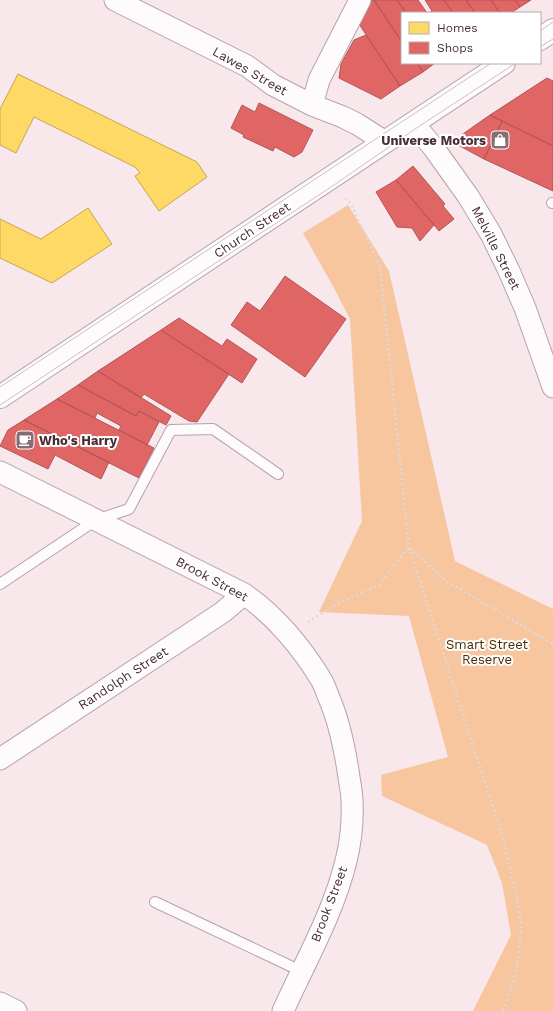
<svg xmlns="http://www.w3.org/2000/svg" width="553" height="1011" viewBox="0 0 553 1011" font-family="'Work Sans',sans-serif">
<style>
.green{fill:#f7c59e}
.homes{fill:#ffd966;stroke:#c8a557}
.shops{fill:#e06666;stroke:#b25557}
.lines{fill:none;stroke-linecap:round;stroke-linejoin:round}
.service-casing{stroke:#b7a3a8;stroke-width:12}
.minor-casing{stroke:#b7a3a8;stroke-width:23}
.primary-casing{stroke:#b7a3a8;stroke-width:24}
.path{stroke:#ded9da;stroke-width:2.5;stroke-dasharray:2 3;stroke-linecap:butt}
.service{stroke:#fefbfc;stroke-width:10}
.minor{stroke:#fefbfc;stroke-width:21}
.primary{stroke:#fefbfc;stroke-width:22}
.tram{stroke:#c7c2c3;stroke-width:1}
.labels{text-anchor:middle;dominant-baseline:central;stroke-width:4;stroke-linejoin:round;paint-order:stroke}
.street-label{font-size:13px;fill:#472c33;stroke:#fff}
.poi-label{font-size:13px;font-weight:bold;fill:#472c33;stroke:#fff;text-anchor:end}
.park-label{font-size:13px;fill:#4c2a03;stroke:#fff}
</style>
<rect width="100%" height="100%" fill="#f8e7eb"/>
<path class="green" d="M348,205L389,271L455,561L553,609V1011H473L511,935L502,883L487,845L382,796L381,775L448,757L409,616L319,612L362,521L350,319L334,288L303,233Z"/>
<path class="homes" d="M18,74L197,162L207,177L159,211L135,176L140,173L135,167L34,117L16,153L0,145V109Z
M88,208L112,244L52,283L0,258V219L41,239Z"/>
<path class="shops" d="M372,0H374L402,42V63H417L423,72L400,86L359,24Z
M374,0H397L406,13H402V42Z
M397,0H418L427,13H406Z
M425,0H444L453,13H429L432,11Z
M444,0H466L475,13H453Z
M466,0H491L500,13H475Z
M491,0H515L520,7L511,13H500Z
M515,0H531L520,7Z
M366,35L400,86L381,99L339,78L341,64L354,40Z
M417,63H435L423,72Z
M547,78L553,81V146L490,115Z
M259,103L313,130L302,152L294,157L275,147L273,151L243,137L244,135L231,128L242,105L255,112Z
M490,115L502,121L484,159L458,145L460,136Z
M502,121L553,146V191L484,159Z
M413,166L445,204L443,206L454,219L439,231L396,180Z
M396,180L434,225L420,241L412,228L397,227L376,192Z
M285,276L346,319L305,377L231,325L247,302L260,311Z
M179,318L222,346L227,339L257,359L242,383L161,330Z
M161,330L229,374L197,422L189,421L144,394L141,398L98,371Z
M98,371L171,416L166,425L139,411L136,416L78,385Z
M78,385L136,416L139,411L159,422L147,445L119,430L121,426L97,413L95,418L57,399Z
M57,399L154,448L139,478L24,420Z
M24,420L109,462L101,479L55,455L48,469L0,446L8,430Z"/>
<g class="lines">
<defs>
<path id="service" d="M552,203H553
M0,584L96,520L129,509L171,430L213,429L278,474
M155,902L301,971"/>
<path id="minor" d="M115,0L247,66L273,85L312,105L343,117L357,124L379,138L384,142
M312,105L319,80L360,0
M413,123L433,147L468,196L491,234L509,271L525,308L553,387
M0,472L244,594C275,615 303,649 322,681C325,687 327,693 329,698C340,723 345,750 349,777C350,785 352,793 352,801C353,821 351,841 346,861C333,914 305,962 283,1011
M0,759L223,612L244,594
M0,1003L16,1011"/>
<path id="primary" d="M540,39L553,30
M0,397L504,63"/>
</defs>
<use href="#service" class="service-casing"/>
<use href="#minor" class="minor-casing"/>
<use href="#primary" class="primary-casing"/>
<path class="path" d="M345,198L351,204L380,266L409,547L502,835L517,900L521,922L520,947L514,979L503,1011
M308,622L342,601L380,584L409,547L446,581L553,644"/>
<use href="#service" class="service"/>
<use href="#minor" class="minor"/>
<use href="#primary" class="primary"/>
<path class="tram" d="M540,31L553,22
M540,47L553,39
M0,387L491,63
M0,405L334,185L418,127L516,63"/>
</g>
<defs>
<symbol id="shop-square" viewBox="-11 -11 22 22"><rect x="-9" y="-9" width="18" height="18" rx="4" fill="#856d73" stroke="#fff"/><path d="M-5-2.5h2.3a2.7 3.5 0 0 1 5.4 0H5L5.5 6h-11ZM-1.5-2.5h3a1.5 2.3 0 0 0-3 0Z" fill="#fff"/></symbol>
<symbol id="cafe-square" viewBox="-11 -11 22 22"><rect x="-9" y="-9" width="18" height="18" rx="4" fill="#856d73" stroke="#fff"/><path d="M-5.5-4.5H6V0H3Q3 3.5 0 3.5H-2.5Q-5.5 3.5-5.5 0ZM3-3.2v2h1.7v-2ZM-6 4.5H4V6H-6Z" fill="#fff"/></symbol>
</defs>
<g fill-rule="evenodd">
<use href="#shop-square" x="489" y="129" width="22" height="22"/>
<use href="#cafe-square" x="14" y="429" width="22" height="22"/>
</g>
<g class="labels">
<g class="street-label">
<text transform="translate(250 71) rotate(30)">Lawes Street</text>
<text transform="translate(252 230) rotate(-34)">Church Street</text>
<text transform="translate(496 248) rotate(63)">Melville Street</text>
<text transform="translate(212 579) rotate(28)">Brook Street</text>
<text transform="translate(123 678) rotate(-33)">Randolph Street</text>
<text transform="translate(329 904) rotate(-69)">Brook Street</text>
</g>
<g class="poi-label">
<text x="486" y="140">Universe Motors</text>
<text x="39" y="440" text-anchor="start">Who's Harry</text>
</g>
<g class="park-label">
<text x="487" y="644">Smart Street<tspan x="487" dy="15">Reserve</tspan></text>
</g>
</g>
<rect x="401" y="12" width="140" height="52" fill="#ffffff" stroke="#b5abad"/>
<rect x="409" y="22" width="20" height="12" fill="#ffd966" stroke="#b5abad"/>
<text x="437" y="32" font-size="12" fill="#472c33">Homes</text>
<rect x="409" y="42" width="20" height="12" fill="#e06666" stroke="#b5abad"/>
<text x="437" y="52" font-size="12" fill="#472c33">Shops</text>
</svg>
